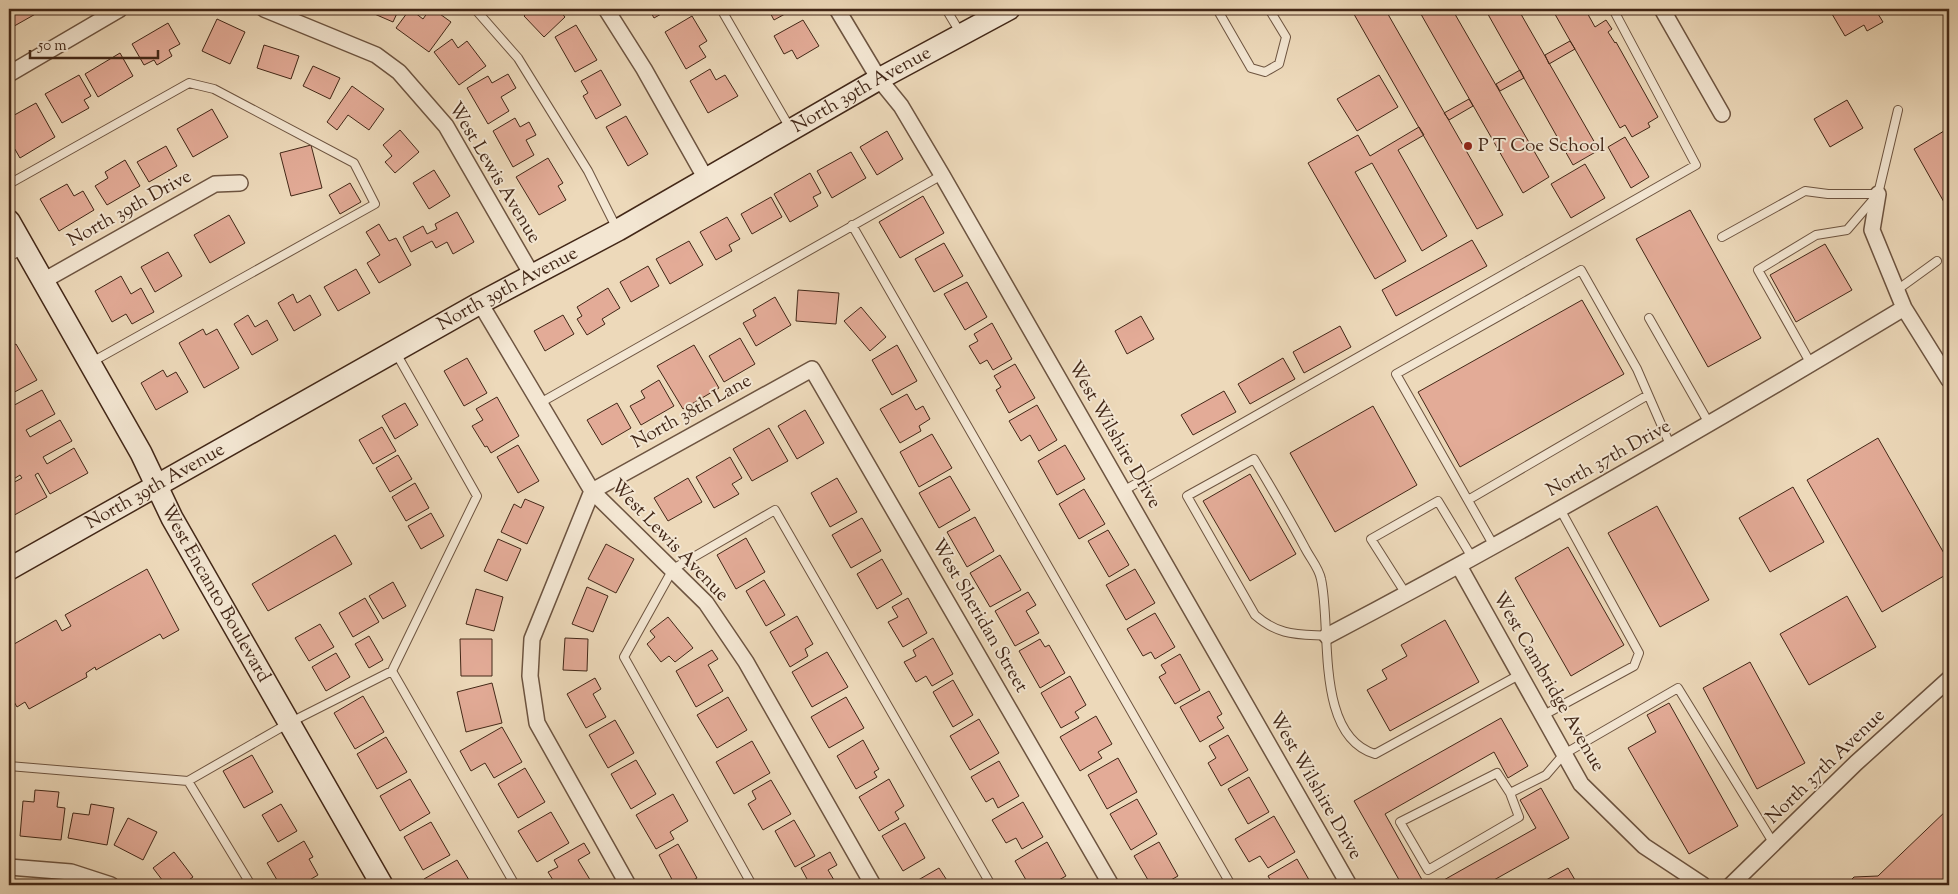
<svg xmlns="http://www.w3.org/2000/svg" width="1958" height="894" viewBox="0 0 1958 894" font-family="'Sorts Mill Goudy',serif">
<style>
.building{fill:#e3ab97;stroke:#422717}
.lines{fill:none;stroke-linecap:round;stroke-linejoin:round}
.lane-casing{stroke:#6d5440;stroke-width:10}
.street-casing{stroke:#6d5440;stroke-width:18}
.secondary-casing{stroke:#422717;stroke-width:24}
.lane{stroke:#f3e6d2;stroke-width:8}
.street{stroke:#f3e6d2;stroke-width:15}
.secondary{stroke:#f3e6d2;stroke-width:21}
.poi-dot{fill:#8f2418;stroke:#f3e6d2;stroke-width:2}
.labels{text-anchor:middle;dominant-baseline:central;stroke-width:4;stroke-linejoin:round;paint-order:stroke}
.street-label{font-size:19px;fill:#422717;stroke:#f3e6d2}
.poi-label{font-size:19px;fill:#422717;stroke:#f3e6d2;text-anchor:start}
</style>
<rect width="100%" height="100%" fill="#edd9ba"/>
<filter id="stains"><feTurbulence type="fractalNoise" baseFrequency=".004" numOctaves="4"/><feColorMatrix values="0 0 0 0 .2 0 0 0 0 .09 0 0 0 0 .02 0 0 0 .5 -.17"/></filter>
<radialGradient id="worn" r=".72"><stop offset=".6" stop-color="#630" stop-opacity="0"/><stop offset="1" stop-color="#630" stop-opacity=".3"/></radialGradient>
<path class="building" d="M9,9H37L39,12L9,29Z
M363,9H399L393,22Z
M410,9L423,19L430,9H433L451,22L429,52L396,28Z
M526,9H558L565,17L544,37L524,16L528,12Z
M649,9H670L654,18Z
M768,9H794L774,20Z
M1351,9H1385L1503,215L1477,229Z
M1418,9H1452L1549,177L1523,193Z
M1485,9H1518L1599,150L1573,165Z
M1552,9H1585L1595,27L1606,20L1612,29L1608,32L1615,43L1616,42L1658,117L1648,123L1650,127L1632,137L1625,125L1620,128Z
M1829,9H1875L1883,22L1867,31L1864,25L1845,36Z
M692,16L707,41L699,46L706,57L686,69L665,32Z
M217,19L245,32L230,64L202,51Z
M803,20L819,46L797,59L792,50L784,54L774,36Z
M168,23L180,44L169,50L172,56L157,65L154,60L144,65L132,44Z
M576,25L597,60L575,72L555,37Z
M452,39L458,48L467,41L486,66L459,85L434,52Z
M1570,41L1575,49L1549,64L1545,55Z
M264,45L299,56L291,79L257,68Z
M120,53L133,76L98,97L85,74Z
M313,66L340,78L330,99L303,86Z
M710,69L716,80L725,75L738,96L708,113L690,81Z
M601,70L621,105L596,119L583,96L588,93L581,81Z
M1520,70L1524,78L1500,91L1496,84Z
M508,74L516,88L501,97L509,111L488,124L467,88L488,76L492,83Z
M79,75L91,96L84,100L89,108L62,123L45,94Z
M1379,75L1398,107L1357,131L1337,99Z
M352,86L384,109L369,130L348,115L337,130L327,122Z
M1469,99L1473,106L1449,120L1444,113Z
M1847,100L1863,128L1830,147L1814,119Z
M36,103L55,137L20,158L9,139V118Z
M212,109L228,137L193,157L177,129Z
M626,116L648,154L628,166L606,127Z
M515,118L520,127L529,122L536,135L526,140L534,155L513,167L493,131Z
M1419,127L1424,135L1398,150L1447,236L1422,251L1372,163L1355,172L1406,261L1375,279L1308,163L1358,135L1370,156Z
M1949,128V211L1914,149Z
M400,130L419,152L395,173L385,162L392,156L383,145Z
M887,131L903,159L877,175L860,147Z
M1625,137L1649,177L1631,188L1608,147Z
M311,145L322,188L291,196L280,153Z
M166,146L177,166L149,182L137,162Z
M851,152L866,178L832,198L817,171Z
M548,158L563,183L558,186L566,200L539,215L516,177Z
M125,160L140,186L107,205L95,186L108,178L105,172Z
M1585,164L1605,198L1571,218L1551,184Z
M434,170L450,196L429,209L413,183Z
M810,173L821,193L813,197L818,206L790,222L774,194Z
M350,183L361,202L340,214L329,195Z
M67,184L74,196L83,191L94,210L59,231L40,199Z
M923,196L944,233L900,258L879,222Z
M771,197L782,217L752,234L741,214Z
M1690,210L1761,338L1708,367L1636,239Z
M457,212L474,242L453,254L447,242L436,248L432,241L411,252L403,237L423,226L427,234L437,229L435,224Z
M229,215L245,243L210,263L194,235Z
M727,217L740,239L729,245L732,251L716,260L700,232Z
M379,224L389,241L396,238L411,265L379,283L367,263L380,255L366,232Z
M1472,240L1487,266L1396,316L1382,290Z
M689,241L703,265L670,284L656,259Z
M944,243L963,276L934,292L915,259Z
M1825,244L1852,290L1796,322L1770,275Z
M168,252L182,276L155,292L141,267Z
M648,266L659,286L631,302L620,282Z
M356,269L370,293L338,311L324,287Z
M121,276L131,294L141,288L154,312L132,324L126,314L112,322L95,291Z
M967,282L987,317L965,330L944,294Z
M608,288L620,308L602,319L605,324L587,335L577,319L582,316L577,307Z
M798,290L839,293L836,324L796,321Z
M293,294L297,303L310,295L321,315L294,331L278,303Z
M775,297L791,325L756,346L743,323L756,316L753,310Z
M1582,300L1624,374L1460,467L1418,392Z
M861,307L886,337L870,351L844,321Z
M248,315L255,327L267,320L278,340L252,355L234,324Z
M563,315L574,334L545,351L534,331Z
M1141,316L1154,339L1127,354L1115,331Z
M992,323L1012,359L993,370L987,360L980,364L969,346L978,341L974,334Z
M1340,326L1351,347L1304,373L1293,352Z
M203,329L206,335L217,329L239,368L204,388L179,343Z
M740,338L755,364L724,382L709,356Z
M16,344L37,380L9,395V348Z
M694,345L719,388L683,409L657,366Z
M897,345L917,381L892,395L872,360Z
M467,358L487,393L464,406L444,371Z
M1283,358L1295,379L1250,404L1238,384Z
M1015,364L1035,398L1009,413L996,390L1001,387L994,376Z
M163,370L167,377L176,372L188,392L156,410L141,383Z
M659,380L674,406L641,425L630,406L645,398L641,391Z
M42,390L55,414L26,430L30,437L60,420L72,441L43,457L47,464L74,448L88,473L50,494L38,473L35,475L47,497L9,518V485L22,478L20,475L9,482V408Z
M1224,391L1236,412L1193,435L1181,415Z
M907,394L916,410L923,406L930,419L919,426L921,431L900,443L880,409Z
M497,397L519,436L491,453L487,446L485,447L472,426L483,420L476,409Z
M405,403L418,425L395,439L382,416Z
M617,403L631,428L602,445L587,420Z
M1037,405L1057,440L1039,451L1030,435L1021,441L1009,421Z
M1373,406L1417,485L1335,532L1290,453Z
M805,410L824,443L797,459L778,426Z
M382,427L396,451L373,464L359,440Z
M769,428L788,461L752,481L733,449Z
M932,434L952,468L919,487L900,452Z
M1878,438L1949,562V573L1882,612L1807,480Z
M518,445L539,481L518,493L497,457Z
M1065,445L1085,479L1057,495L1038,461Z
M398,455L412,479L390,492L376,468Z
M730,457L742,478L732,484L739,494L714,508L696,477Z
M1250,474L1296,554L1250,581L1203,501Z
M950,476L970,510L939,528L919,493Z
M688,478L702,502L668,521L654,498Z
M837,478L857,512L830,527L811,493Z
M415,483L429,508L406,521L392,497Z
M1793,487L1824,542L1770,572L1739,518Z
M1084,489L1105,524L1079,539L1059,504Z
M525,499L544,507L527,544L501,532L514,504L521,508Z
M1657,506L1709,600L1660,627L1608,533Z
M431,513L444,536L421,549L408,526Z
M975,517L994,551L967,567L947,532Z
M862,518L881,551L851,568L832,535Z
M1108,530L1129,565L1109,577L1088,541Z
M335,535L352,564L268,611L252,584Z
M746,538L765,572L736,589L717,555Z
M498,539L521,549L507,581L484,571Z
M606,544L634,559L616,593L588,579Z
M1568,547L1624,645L1571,676L1515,578Z
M1000,555L1021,590L990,607L970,573Z
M882,559L902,594L877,609L857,574Z
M147,569L179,630L163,639L160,634L96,670L95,667L86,673L87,677L29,709L25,702L17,707L9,693V647L56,620L62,631L71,626L65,615Z
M1135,569L1155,603L1126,620L1106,585Z
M764,580L785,615L766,626L746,591Z
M393,582L406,606L383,619L369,596Z
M587,587L608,596L593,632L572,624Z
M476,589L503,597L494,631L466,624Z
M1028,592L1036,605L1026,611L1039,633L1015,646L995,611Z
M1847,596L1876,647L1809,685L1780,634Z
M365,598L379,622L353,637L339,613Z
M908,598L927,633L903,647L888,622L898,617L892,607Z
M1155,613L1175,647L1155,659L1151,652L1143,656L1127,629Z
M797,616L813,644L805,649L808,656L790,667L770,632Z
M668,617L693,648L675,662L669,656L661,662L647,644L655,637L650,631Z
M1445,620L1479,682L1390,731L1367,690L1387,679L1382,670L1407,656L1401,645Z
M320,624L334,647L309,661L295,638Z
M369,636L383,660L369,668L355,644Z
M565,638L588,639L587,671L563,670Z
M933,638L953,674L932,686L926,676L916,682L904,662L916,656L913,650Z
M460,639H492V676H461Z
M1040,639L1045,647L1049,645L1065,673L1040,688L1019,651Z
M712,650L718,659L708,665L723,691L696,707L676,671Z
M827,652L848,687L812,707L792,672Z
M336,653L350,677L326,691L312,667Z
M1180,654L1200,690L1175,704L1159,677L1166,673L1161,665Z
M1750,662L1805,763L1757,789L1703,688Z
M1070,676L1086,705L1075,712L1079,718L1061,728L1041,693Z
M595,678L601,689L593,694L606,717L586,728L567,694Z
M953,680L973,715L953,727L933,692Z
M492,683L502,723L466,732L457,692Z
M1209,691L1222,714L1217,717L1224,728L1200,742L1180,707Z
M363,696L384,732L355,749L334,713Z
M728,697L747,730L717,748L697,715Z
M846,697L864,728L829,748L811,717Z
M1669,703L1738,826L1689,854L1628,748L1656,732L1647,715Z
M1096,716L1112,744L1098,752L1102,758L1080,771L1060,737Z
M1501,718L1528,766L1508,778L1494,752L1385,814L1425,885H1402L1354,801Z
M979,719L999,753L970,770L950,736Z
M615,720L634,753L608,768L589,735Z
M502,727L522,762L494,778L485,763L471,771L460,751Z
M1228,735L1248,770L1221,786L1208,763L1216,758L1209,746Z
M386,737L407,772L377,789L357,754Z
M863,740L879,769L874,772L877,777L856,789L837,756Z
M752,741L770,773L734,794L716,762Z
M252,755L273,792L244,808L223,771Z
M1118,758L1137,792L1107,809L1088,775Z
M636,760L656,794L631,809L611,774Z
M999,761L1019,796L998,808L993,798L986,802L971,777Z
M525,768L545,802L518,818L498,784Z
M1249,777L1269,812L1248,824L1228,789Z
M410,779L430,813L400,831L380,796Z
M889,779L904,806L895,812L899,819L879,831L859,797Z
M771,780L791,814L763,830L748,804L756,799L752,791Z
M1541,788L1569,838L1485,885H1435L1536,828L1520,800Z
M35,790L59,792L57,807L65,808L61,840L20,836L23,801L34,802Z
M673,794L688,821L670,832L674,839L656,849L636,815Z
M1137,799L1157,834L1131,850L1110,814Z
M1023,802L1043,837L1022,849L1016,838L1006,843L992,820Z
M91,804L114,808L107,845L68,838L73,813L89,815Z
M281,804L297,831L278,842L262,815Z
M1949,808V885H1846L1854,877L1878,876Z
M551,812L569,843L537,862L518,831Z
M1274,816L1295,852L1268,868L1260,856L1249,862L1235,839Z
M128,818L157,832L143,860L114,845Z
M794,820L815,856L795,867L775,831Z
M431,822L450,855L423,870L404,837Z
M905,823L925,858L903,871L882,836Z
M304,841L313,857L309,859L318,875L301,885H280L267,863Z
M1047,842L1066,876L1050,885H1029L1015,861Z
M1159,842L1178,876L1162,885H1151L1134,856Z
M584,843L590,853L578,860L592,883L588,885H556L548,872L558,867L554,860Z
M678,844L697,878L684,885H675L659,855Z
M174,852L193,877L182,885H166L153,868Z
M830,852L837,865L828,870L837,885H799L807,879L801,868Z
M1297,859L1312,885H1273L1268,876Z
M457,860L472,885H428L424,879Z
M939,868L950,885H914L913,883Z
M1568,868L1578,885H1537Z"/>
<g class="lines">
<defs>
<path id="lane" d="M475,9L518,58L588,171L617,229
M721,9L790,128
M946,9L961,34
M1217,9L1251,68L1265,72L1279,64L1286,37L1269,9
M9,184L189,83L214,89L354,163L375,204L90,363
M852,225L1231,885
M1722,237L1805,191L1828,194H1878
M9,257L23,249
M1897,290L1937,261
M1649,318L1710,425
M1811,364L1758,270L1816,235L1847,230L1878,194L1898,110
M540,403L942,175
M1123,491L1696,165L1613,9
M1468,500L1648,395
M1494,546L1396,374L1581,270L1637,369L1671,447
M1406,594L1371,539L1438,501L1473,559
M1327,636C1297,634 1279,636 1255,615L1187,496L1254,459C1272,489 1289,518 1305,548C1310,558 1319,568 1321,579C1332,627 1314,736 1375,754L1519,675
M392,671L515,885
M1542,716L1634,666L1639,653L1560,509
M9,766L188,781L289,723L392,671L477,496L396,353
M188,781L251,885
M1510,793L1519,817L1428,870L1400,822L1497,773L1510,793L1546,775L1564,754L1678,688L1774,844
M752,885L624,657L673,569L775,510L991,885"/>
<path id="street" d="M264,9L376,55L399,72L446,126L532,275
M606,9L644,69L706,179
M837,9L879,79L901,106L942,175L1349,885
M1662,9L1722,114
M9,74L120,9
M1878,194L1872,230L1904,308L1949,380
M43,281L215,184L240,183
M480,303L592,491L706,603L746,662L873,885
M1459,566L1581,784L1644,846L1703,885
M1327,636C1523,533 1715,422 1904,308
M9,867L71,872L111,885
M628,885L537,723L530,676L532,639L592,491L812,369L1111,885
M1731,885L1856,763L1949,679"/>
<g id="secondary">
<path id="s1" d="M9,221L141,453L172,518L382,885"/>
<path id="s2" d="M9,569L480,303L618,230L879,79L1009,9"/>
</g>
</defs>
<use href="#lane" class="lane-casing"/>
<use href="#street" class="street-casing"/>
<use href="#secondary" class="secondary-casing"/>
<use href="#lane" class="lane"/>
<use href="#street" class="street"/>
<use href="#secondary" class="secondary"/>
</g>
<circle class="poi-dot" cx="1468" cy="146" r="5"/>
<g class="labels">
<g class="street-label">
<text stroke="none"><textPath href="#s2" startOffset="978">North 39th Avenue</textPath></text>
<text transform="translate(494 173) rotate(59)">West Lewis Avenue</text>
<text transform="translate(130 209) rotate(-29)">North 39th Drive</text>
<text stroke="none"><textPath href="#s2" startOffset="572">North 39th Avenue</textPath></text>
<text transform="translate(692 412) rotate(-29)">North 38th Lane</text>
<text transform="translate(1114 435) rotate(60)">West Wilshire Drive</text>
<text transform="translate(1609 459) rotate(-29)">North 37th Drive</text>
<text stroke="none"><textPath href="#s2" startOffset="168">North 39th Avenue</textPath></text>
<text transform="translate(669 541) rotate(46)">West Lewis Avenue</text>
<text stroke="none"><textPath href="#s1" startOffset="426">West Encanto Boulevard</textPath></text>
<text transform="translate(979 616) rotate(60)">West Sheridan Street</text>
<text transform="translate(1548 682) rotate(60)">West Cambridge Avenue</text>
<text transform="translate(1826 767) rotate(-44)">North 37th Avenue</text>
<text transform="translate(1315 786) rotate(60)">West Wilshire Drive</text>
</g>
<g class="poi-label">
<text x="1478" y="146">P T Coe School</text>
</g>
</g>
<rect width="1958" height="894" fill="none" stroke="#edd9ba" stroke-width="30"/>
<rect x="10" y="10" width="1938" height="874" fill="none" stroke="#422717" stroke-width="2.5"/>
<rect x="15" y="15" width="1928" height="864" fill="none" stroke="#422717"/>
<path d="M30 50v8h128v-8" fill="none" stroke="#422717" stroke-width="2.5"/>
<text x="38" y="50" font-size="15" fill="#422717" stroke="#f3e6d2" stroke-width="4" paint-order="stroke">50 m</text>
<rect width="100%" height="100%" filter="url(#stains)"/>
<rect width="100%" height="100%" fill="url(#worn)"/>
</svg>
